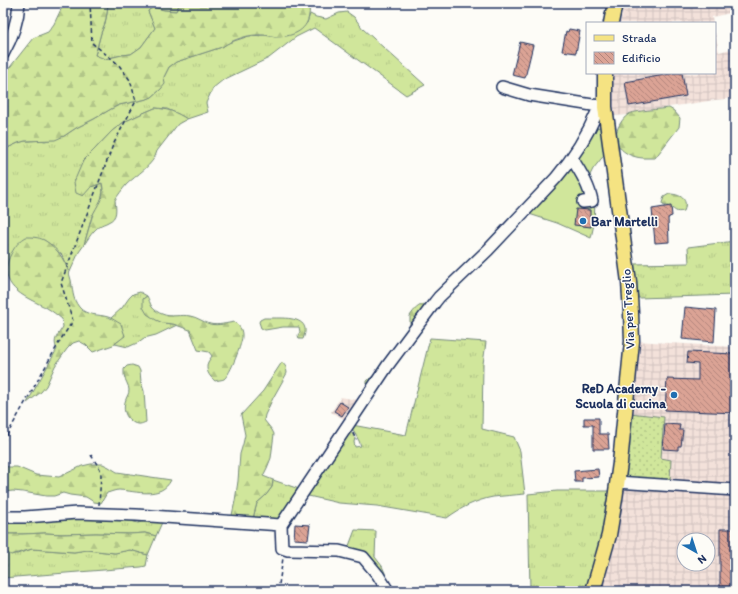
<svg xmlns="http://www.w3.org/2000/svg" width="738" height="594" viewBox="0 0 738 594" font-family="Itim,sans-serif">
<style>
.industrial{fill:url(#industrial-grid);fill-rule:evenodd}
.grass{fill:url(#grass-tufts);stroke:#768a7c}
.forest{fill:url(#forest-firs);stroke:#768a7c}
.garden{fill:url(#garden-dots);stroke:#768a7c}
.pitch{fill:#d0e69b;stroke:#768a7c}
.building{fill:url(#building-back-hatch);stroke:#1b2f5e}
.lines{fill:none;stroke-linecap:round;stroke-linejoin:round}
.minor-casing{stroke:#1b2f5e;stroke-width:14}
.major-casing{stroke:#1b2f5e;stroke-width:17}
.path{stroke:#1b2f5e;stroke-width:1.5;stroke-dasharray:4 3;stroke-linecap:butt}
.minor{stroke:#fdfcf7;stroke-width:11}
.major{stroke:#f5e382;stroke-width:14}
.poi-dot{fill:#1f6fb2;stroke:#fdfcf7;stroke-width:1.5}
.labels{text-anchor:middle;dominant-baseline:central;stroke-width:3;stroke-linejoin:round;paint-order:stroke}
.poi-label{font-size:13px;font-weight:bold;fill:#1b2f5e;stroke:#fdfcf7;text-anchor:start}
.street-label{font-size:13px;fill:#1b2f5e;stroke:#fdfcf7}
</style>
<defs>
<pattern id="industrial-grid" width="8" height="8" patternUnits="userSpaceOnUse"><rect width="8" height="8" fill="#f3e1da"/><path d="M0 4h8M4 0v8" fill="none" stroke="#d0c1be"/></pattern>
<pattern id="grass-tufts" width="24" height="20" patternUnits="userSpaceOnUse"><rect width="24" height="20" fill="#d0e69b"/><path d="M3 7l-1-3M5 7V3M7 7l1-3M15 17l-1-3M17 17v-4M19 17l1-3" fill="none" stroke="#b2c688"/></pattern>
<pattern id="forest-firs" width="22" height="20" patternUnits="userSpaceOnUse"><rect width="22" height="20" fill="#d0e69b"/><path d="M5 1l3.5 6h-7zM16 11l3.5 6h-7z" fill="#b2c688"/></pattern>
<pattern id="garden-dots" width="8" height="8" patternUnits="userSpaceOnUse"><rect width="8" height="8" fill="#d0e69b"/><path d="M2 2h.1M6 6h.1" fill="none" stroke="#b2c688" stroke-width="1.8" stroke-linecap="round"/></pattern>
<pattern id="building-back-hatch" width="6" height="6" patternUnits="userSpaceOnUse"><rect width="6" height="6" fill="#dba395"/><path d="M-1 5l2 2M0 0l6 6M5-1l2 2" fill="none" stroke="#b1857d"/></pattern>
</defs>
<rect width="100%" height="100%" fill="#fdfcf7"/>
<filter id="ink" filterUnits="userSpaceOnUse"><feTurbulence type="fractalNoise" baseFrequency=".025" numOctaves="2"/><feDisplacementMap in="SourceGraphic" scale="8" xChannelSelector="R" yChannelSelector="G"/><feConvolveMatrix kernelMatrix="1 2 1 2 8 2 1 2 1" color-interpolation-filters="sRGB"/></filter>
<g filter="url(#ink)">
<path class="industrial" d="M624,3H735V12L712,17L713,23H699V22L693,23H620Z
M715,32L719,52L735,48V98L715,100L630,113L628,115L611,116V75L623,73H715Z
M636,341L735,347V591H618L600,590ZM684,540H708V564H684Z
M341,397L362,401L348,421L331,412Z
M485,588L530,589L589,588L588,591H486Z"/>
<path class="grass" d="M108,3H180L176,11L164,10L153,7L148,11L155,28L141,47L131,54L122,55L105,59L95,56L101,33L105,23L107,14Z
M347,12L354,17L363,29L425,85L406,95L314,28L296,37L269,58L223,80L213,88L206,103L208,112L187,119L178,114L167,109L155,108L141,114L124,122L112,131L95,149L83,161L91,187L102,183L103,191L101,201L92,216L84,245L79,252L69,274L62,255L44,240L6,268V278L3,277V235L4,232L3,226V150L18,143L25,141H30L40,140L45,141L64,136L76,128L94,119L111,109L119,105L147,99L152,97L161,89L164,77L169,67L176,62L222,47L228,43L249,36L264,35L275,37L307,23L310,14L316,17L326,19L339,13Z
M735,241V295L638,298L633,264L689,263L688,247Z
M140,292L147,296L143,299L163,323L173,324L177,325L156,335L144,338L137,343L128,347L115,344L125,335L111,318L122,308L129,298L133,294Z
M430,338L486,342L483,364L482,429L514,437L520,451L525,494C514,495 503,496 493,497C477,500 460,508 447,518L377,506L339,503L304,495L349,429L355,438L354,442L355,447L361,446C359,439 354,433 351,427L352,425L406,435Z
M273,480L302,490L280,522H252L257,503L266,495L272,487Z
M557,491H613L603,534L589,588L530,589L528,494Z
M85,515L119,516L127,518L134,522L138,523L149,520H163L156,536L145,533L129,534L96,533L62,534L45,533L22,534H3V519L54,518L68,520L79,519Z
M355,530L376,531L375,557L382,566L385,573L387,581L381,576L347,551Z
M32,549L74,552L87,550L115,553L130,550L148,555L146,566L141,567L3,578V552L17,554Z"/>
<path class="forest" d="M64,3H108L107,13L105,23L101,33L95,55L105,59L122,55L131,54L141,47L155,28L148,11L153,7L164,10L176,11L180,3H308C309,7 310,12 309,15C307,32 290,37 276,37C272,36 268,35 263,35C249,34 234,39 222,47L176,62L169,67L164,77L165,84L161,89L152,97L147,99L119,105L111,109L94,119L76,128L64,136L55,140L25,141L18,143L3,150V76L33,38L48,32L54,24Z
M155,108C168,109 176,112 187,119L178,124L157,151C154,165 136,175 126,185C122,190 118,195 115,200C116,209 118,218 108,222C105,224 102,224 100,226C93,230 88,239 84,245C87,236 89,226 92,217C97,204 106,198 102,183L91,187L83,196L76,193L74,182L83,161L95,149L112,131L124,122L141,114Z
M669,108L674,111L680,118L679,127L655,158C651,158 647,158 643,158C627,157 610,146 618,128C620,123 624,117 629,114C633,111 662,109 669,108Z
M669,194C680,194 689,199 684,211C674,213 677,210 669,207C668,206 665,206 663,205L662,203L664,197Z
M26,237C32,237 38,237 44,240C59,248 67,264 71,280C73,290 72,298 79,307C86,316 98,314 108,317C112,318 117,322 121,324L125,336L113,345L93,352L86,345L79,341L73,343L67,349L55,366L46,386L41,392L27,403L57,349C52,340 58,335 63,327L62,319C57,315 52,311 47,308C28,298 0,289 8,261C12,251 16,243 26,237Z
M147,296C149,299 150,304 152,307C154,310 159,313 162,314C171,318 181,314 190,316C197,317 203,322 210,324C218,326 227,323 235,322C239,326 242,329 242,335C243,342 230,375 224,379C222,380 218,380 215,381C209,376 205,370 208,362C209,360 211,358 212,356L209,352L198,350L190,330L173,324L163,323L156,320L147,314L143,307V299Z
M425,304H433L367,389V381C372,376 378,374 380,367L412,328L410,327V316C414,310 418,305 425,304Z
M264,318C270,318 275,318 280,318C295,318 311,321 303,339H299L298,335L300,332L299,327H283L265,330L261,328L259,322L260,320Z
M282,362L286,367L287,373L273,398L265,415L264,420L272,430L274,434L271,458L267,468L263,476L273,480L272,487L266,495L257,503L252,522L231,520L235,501L238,481L240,454L243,444L245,435L241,415L263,391Z
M132,365L138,367L140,371L141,382L144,391L146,422C141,424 139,425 134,423C125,418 122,409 126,399C127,396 129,394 129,390C129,385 125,381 124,375C124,375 124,369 124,369L127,366Z
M91,464H103L109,467L117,472L171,480C161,500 136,491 119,490C115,490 111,492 107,493L101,503L94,502L86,497L70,495L63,493L54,496H46L23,492L13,491L3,492V466L9,467H17L36,475L59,477L82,466Z
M45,533L62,534L96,533L129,534L145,533L156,536L148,555L130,550L115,553L87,550L74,552L32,549L11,555L8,553L3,552V534H22Z"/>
<path class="garden" d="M630,413L664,417L661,458L671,460L670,481L623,477Z"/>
<path class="pitch" d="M602,126L605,154L593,169L590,175L595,201L594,224L591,238L557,223L526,213L594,129Z"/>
<path class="building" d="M569,29L580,31L576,53L562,51L566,31L568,32Z
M520,42L533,45L525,78L512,75Z
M676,73H682L686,96L629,106L625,82Z
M671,206L672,216L669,217V218H668L669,242L655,243L652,209Z
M576,209L590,210V217H592L591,227L574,225Z
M685,307L716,310L714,342L682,339Z
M688,352L735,354V413L665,410L667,379L698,380V364L687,363Z
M340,402L348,407L342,416L334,411Z
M584,418H599V434H608L609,449H593V425H584Z
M665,424L680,425L679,430H683L681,446H678V450L663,449Z
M598,469L599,477L582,478V482H575L574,471Z
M295,524L310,525L308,540L294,539Z
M720,529H735V587H720Z"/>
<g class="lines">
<defs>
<path id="minor" d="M3,54C12,38 18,22 19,3
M502,87L529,95L605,107
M572,159C581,172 589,185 592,201L583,202
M617,482L735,490
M3,517H25L77,513L136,515L281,525
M388,591L378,575L363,557L339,551L288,550L282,548L281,525L388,365L435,302L439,297L488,250L556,178C575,156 587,136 598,110L605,107"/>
<path id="major" d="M611,23L615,3
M593,591L609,535L615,499L620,463L632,341L631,313L629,282L605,107V73"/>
</defs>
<use href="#minor" class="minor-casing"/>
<use href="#major" class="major-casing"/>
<path class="path" d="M353,433L356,440
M3,442L61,339L73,321L61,283L113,145L136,101L130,80L118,64L92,43L90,3
M91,455L100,469L101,475L99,505
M278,591L283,558"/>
<use href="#minor" class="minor"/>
<use href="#major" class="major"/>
</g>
</g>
<g class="poi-dot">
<circle cx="583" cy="221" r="4"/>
<circle cx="674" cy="395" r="4"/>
</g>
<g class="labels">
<g class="poi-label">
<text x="591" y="221">Bar Martelli</text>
<text x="666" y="388" text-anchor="end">ReD Academy -<tspan x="666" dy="15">Scuola di cucina</tspan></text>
</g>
<g class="street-label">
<text transform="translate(628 309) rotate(-93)">Via per Treglio</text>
</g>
</g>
<rect width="738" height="594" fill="none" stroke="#fdfcf7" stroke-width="16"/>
<rect x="8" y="8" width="722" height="578" fill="none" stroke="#1b2f5e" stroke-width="1.5" filter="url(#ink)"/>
<rect x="586" y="22" width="130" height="52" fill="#fdfcf7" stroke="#a3aaba"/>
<rect x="594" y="35" width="20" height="6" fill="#f5e382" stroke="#a3aaba"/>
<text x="622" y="42" font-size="12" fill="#1b2f5e">Strada</text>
<rect x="594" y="52" width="20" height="12" fill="url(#building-back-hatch)" stroke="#a3aaba"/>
<text x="622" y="62" font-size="12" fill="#1b2f5e">Edificio</text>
<g transform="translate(696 552) rotate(141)"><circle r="19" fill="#fdfcf7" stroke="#a3aaba"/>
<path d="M0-3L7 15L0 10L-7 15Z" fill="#1f6fb2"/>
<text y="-6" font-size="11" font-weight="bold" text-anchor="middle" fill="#1b2f5e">N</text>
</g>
</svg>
